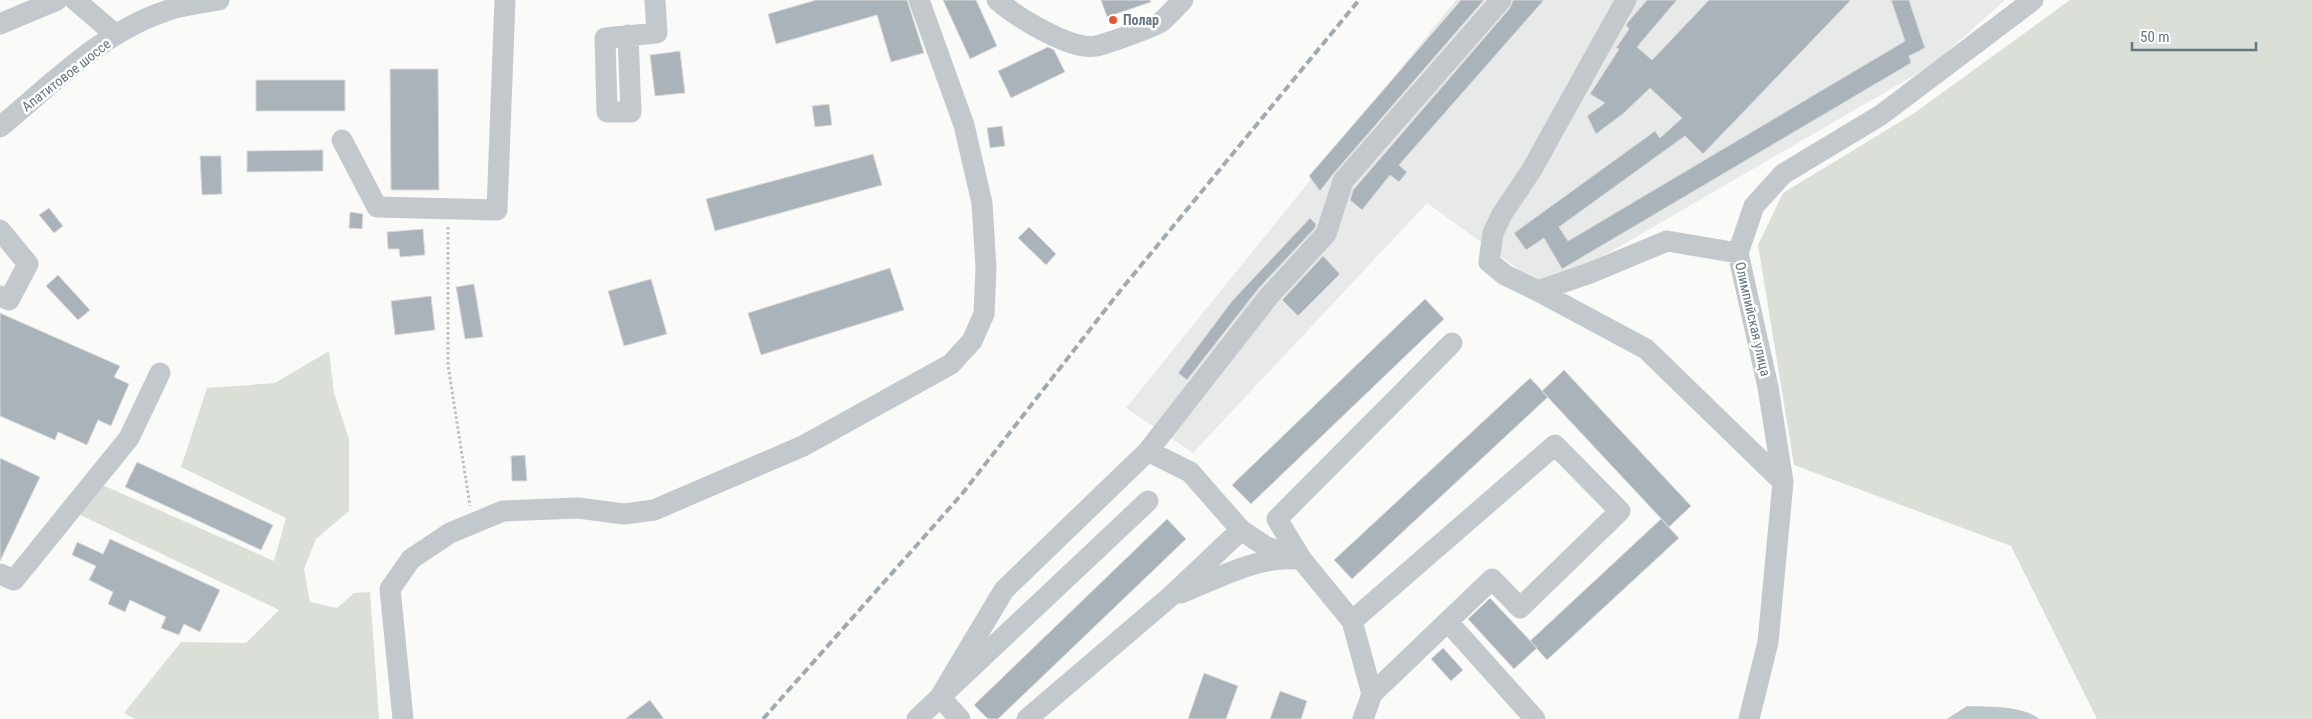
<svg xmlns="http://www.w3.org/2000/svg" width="2312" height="719" viewBox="0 0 2312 719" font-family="'Roboto Condensed',sans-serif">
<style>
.built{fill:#e8e9e9}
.green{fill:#dadfd7}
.water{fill:#bbc7cb}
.building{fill:#aab3b9;stroke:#dcdcda}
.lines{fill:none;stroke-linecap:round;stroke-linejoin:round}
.path{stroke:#bbbfc2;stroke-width:3;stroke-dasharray:2.5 2.5;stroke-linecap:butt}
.minor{stroke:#c3c8cc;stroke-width:21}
.rail{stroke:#a2aab0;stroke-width:4;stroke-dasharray:8 4;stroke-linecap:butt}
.poi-dot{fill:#e4572e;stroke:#fff;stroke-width:2}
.labels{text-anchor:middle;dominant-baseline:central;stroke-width:5;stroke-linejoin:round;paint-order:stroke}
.poi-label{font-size:14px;font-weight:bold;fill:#657683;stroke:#fff;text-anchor:start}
.street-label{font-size:14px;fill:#657683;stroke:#fff}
</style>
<rect width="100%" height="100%" fill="#fafaf8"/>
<path class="built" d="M1456,0H2005L1932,65L1574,273L1536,282L1427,203L1193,453L1126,408Z"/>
<path class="green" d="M2070,0H2312V719H2097L2011,546L1794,465L1758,245L1783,193L1913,114Z
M329,351L334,393L349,439V511L316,539L304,569L310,602L337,608L354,593L370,592L379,719H135L124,713L181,642L246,643L279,610L76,513L98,483L274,561L286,518L181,467L207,388L275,383Z"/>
<path class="water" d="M1967,706C1989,707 2022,705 2039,719H1947Z"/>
<path class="building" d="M816,0H907L924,53L891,62L877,15L776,44L768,14Z
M943,0H976L997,46L970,59Z
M1101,0H1150L1151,2L1107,17Z
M1461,0H1484L1334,173L1320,191L1309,176Z
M1513,0H1544L1399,165L1407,172L1399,182L1390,175L1362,210L1350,200L1353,190L1510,8Z
M1647,0H1677L1637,47L1652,60L1709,0H1851L1703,154L1685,136L1559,227L1568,241L1905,41L1891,0H1909L1925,48L1909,56L1911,63L1562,269L1544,238L1526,250L1514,233L1655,131L1660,138L1682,118L1650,88L1624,113L1596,134L1587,116L1605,103L1590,94L1619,49L1616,48L1629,29L1626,25L1628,22Z
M1048,47L1054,50L1065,72L1011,98L998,71Z
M680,51L685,93L655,96L650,55Z
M390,69H438L439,190H391Z
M256,80H345V111H256Z
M829,104L832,125L815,127L812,106Z
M1002,126L1005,146L990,148L987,128Z
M323,150V171L247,172V151Z
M873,154L882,185L715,231L706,199Z
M200,156H221L222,194L202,195Z
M49,208L63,226L54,233L39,215Z
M350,212L363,214L362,229L349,228Z
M1310,218L1316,224L1315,228L1259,288L1187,380L1178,373L1232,301Z
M1029,227L1056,254L1046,265L1018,238Z
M423,229L425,255L400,257L399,249H388L387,232Z
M1323,256L1340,274L1298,316L1282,300Z
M890,268L904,310L761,355L748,313Z
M58,275L90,310L78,320L46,286Z
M651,279L667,334L624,346L608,291Z
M474,284L483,337L465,339L456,287Z
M431,296L435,330L395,335L391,301Z
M1425,299L1444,319L1251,504L1232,485Z
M0,313L120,366L114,377L129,384L111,426L98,420L87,445L58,432L55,440L0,416Z
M1564,370L1691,506L1669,527L1542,391Z
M1530,378L1548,397L1352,579L1334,560Z
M525,455L527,481H512L511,456Z
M0,458L40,477L0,561Z
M137,462L273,525L261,550L125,487Z
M1167,519L1186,539L998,719H988L974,705Z
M1661,519L1679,538L1547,660L1530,641Z
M110,539L220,590L200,632L184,624L179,635L161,628L166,617L130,600L125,612L108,604L113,592L89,580L96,566L72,555L77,542L103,554Z
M1490,598L1537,648L1514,669L1468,619Z
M1443,648L1463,670L1451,681L1431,659Z
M1204,673L1238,686L1226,719H1188Z
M1280,691L1307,701L1301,719H1270Z
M650,700L664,719H625Z"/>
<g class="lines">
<path class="path" d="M448,227V365L470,506"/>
<path class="minor" d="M75,0L116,35
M997,0C1015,16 1071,51 1096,46C1106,44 1154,27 1161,22C1169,15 1176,7 1183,0
M1626,0L1531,171L1502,214L1493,233L1489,262L1505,275L1538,291L1590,273L1667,241L1738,253
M0,24L57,0
M628,35L631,112H607L605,38L657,33L655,0
M0,127C51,85 102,32 166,11C183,5 202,3 219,0
M342,140L377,207L497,210L505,0
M0,230L28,264L9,300L0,296
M1538,291L1646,349L1783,482
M1148,451L1190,472L1241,530L1265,546L1302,560
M0,574L14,580L129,438L160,373
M1181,593C1214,580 1258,556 1294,559
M1352,621L1555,445L1620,511L1520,608L1492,579L1372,694
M1448,622L1535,719
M403,719L390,589L411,559L450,533L503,511L578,508L624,514L654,510L803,446L951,364L972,341L984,314L986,268L982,203L964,125L919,0
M917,719L940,697L1004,590L1148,451L1269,296L1326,234L1343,181L1501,0
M960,719L940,697L1148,501
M1027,719L1171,596L1241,530
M1363,719L1372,694L1352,621L1302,560L1277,519L1452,343
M1749,719L1768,642L1783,482L1768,387L1738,253L1754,206L1783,174L1881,115L2033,0"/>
<path class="rail" d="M763,719L962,494L1120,291L1359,0"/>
</g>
<circle class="poi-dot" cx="1113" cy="20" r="5"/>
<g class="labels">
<g class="poi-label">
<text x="1123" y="20">Полар</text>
</g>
<g class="street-label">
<text transform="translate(66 75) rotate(-38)">Апатитовое шоссе</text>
<text transform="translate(1753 319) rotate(77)">Олимпийская улица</text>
</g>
</g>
<path d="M2132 42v8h124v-8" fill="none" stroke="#657683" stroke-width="2.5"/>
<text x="2140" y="42" font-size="15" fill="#657683" stroke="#ffffff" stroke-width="4" paint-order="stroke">50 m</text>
</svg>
